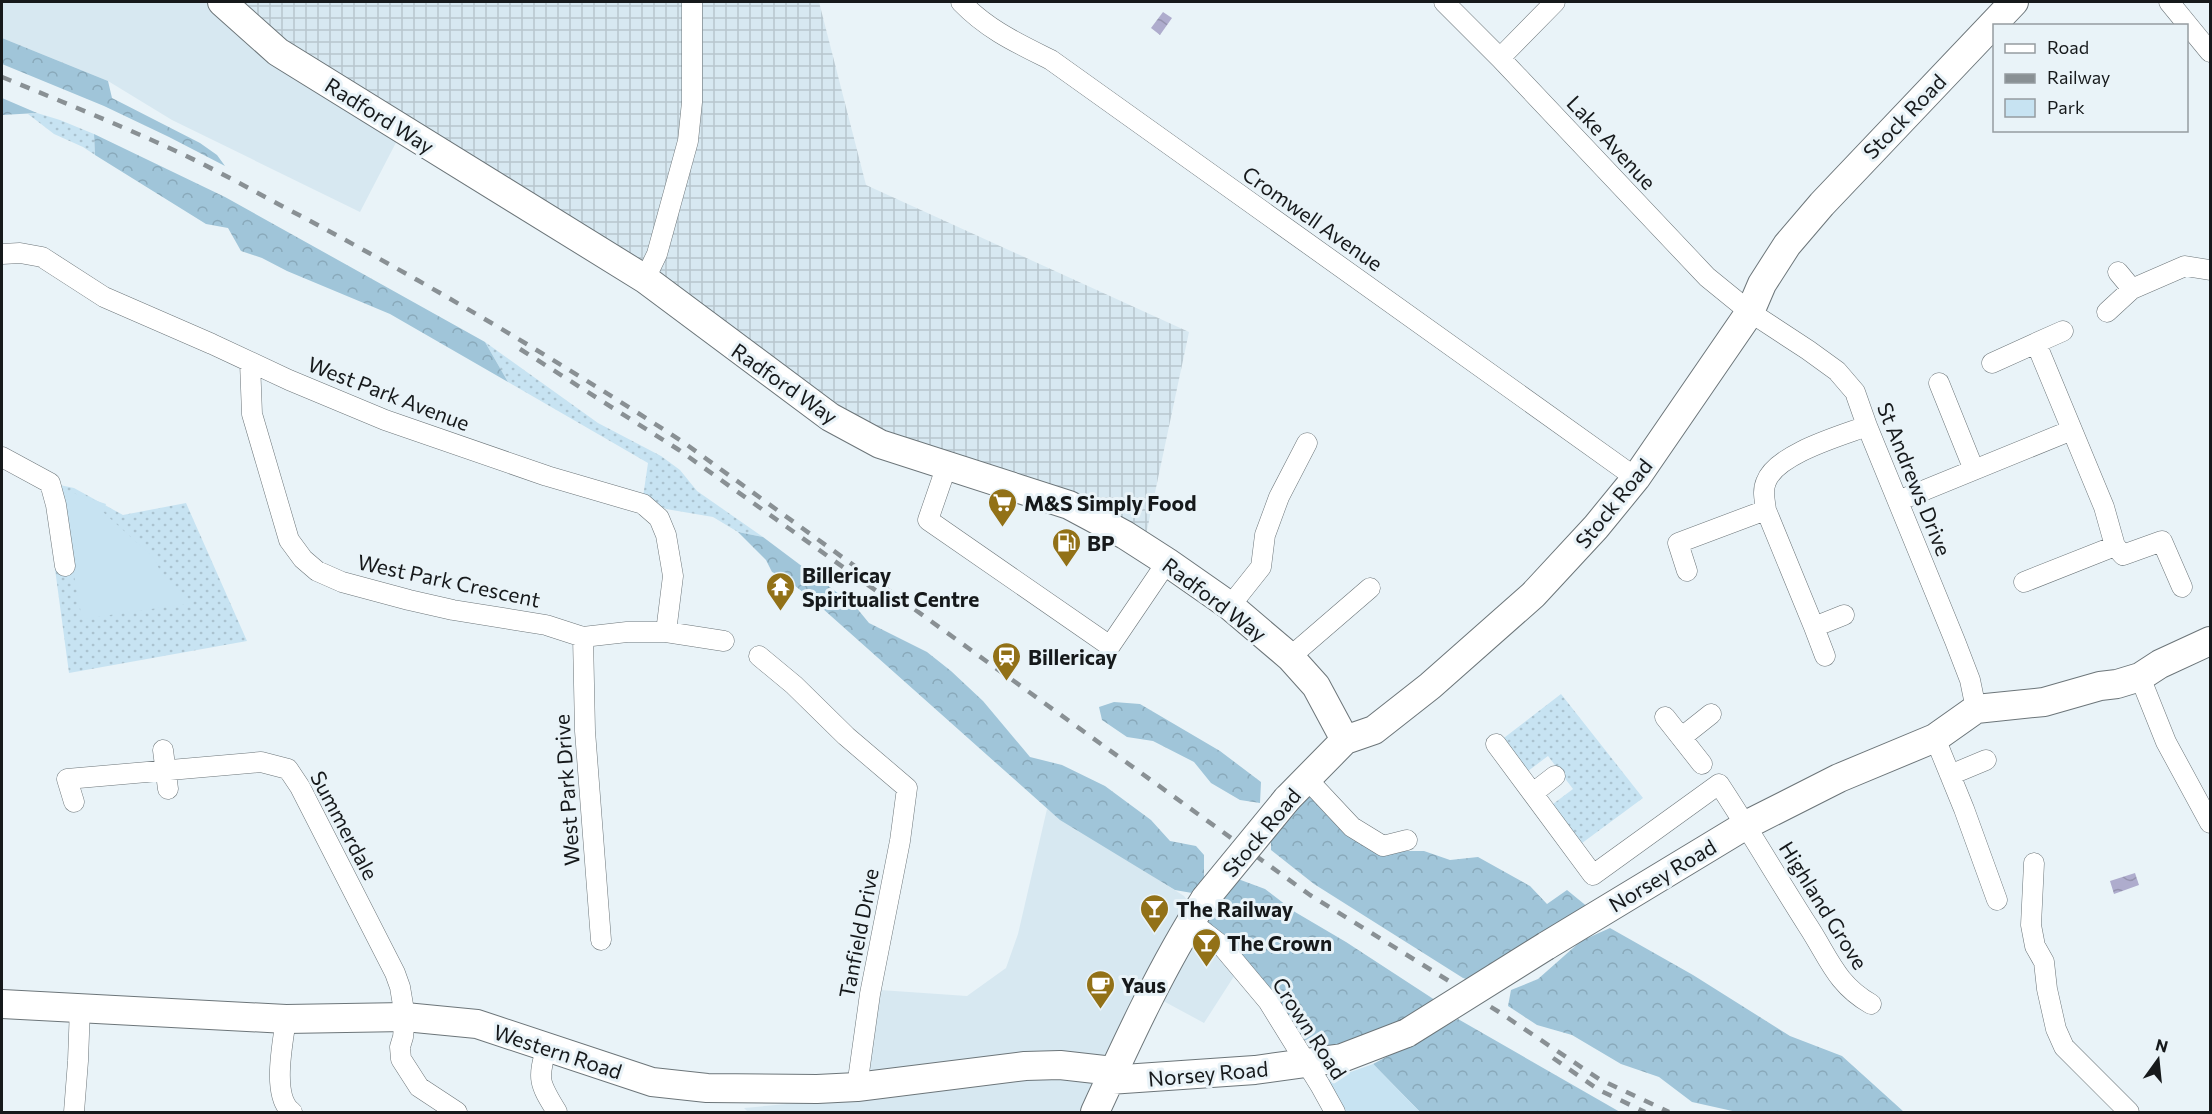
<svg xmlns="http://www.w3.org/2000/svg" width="2212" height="1114" viewBox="0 0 2212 1114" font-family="Commissioner,sans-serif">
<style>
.built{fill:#d7e8f1}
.industrial{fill:url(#industrial-grid)}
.grass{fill:url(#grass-dots)}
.forest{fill:url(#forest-crowns)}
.park{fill:#c7e3f2}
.water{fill:url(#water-waves)}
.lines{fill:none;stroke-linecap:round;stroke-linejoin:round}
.street-casing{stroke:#6c7579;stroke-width:21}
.secondary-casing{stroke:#6c7579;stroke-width:30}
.street{stroke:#fff;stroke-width:20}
.secondary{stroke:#fff;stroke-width:28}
.rail{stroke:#899094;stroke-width:4.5;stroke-dasharray:10 10;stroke-linecap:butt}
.secondary-bridge-casing{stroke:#6c7579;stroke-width:30;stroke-linecap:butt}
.secondary-bridge{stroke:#fff;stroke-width:28}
.labels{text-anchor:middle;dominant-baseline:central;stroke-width:6;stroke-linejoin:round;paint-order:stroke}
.street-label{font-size:21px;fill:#16191b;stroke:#e9f3f8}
.poi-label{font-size:21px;font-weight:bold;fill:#16191b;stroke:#e9f3f8;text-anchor:start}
</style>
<defs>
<pattern id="industrial-grid" width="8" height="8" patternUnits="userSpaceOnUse" patternTransform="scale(1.5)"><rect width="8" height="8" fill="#d7e8f1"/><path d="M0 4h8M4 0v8" fill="none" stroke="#b8c6ce"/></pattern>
<pattern id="grass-dots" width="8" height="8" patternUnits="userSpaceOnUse" patternTransform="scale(1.5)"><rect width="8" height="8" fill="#c7e3f2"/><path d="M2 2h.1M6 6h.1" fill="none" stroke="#aac2cf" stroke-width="1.8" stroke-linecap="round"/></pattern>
<pattern id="forest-crowns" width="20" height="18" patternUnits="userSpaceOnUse" patternTransform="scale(1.5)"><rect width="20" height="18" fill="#a0c5d9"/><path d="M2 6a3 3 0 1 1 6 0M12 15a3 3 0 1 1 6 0" fill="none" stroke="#89a9ba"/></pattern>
<pattern id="water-waves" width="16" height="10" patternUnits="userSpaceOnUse" patternTransform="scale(1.5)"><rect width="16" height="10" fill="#aeaccd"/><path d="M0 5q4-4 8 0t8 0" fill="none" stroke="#9593af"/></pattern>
</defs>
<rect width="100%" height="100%" fill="#e9f3f8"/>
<path class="built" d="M2,2H222L403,129L360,212L172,120L108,81L2,38Z
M1047,809L1184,896L1238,970L1204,1023L1143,990L1106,1112H748L744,1108L863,1097L880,990L967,996L1006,968L1018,934Z"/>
<path class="industrial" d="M222,2H819L866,185L1189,332L1146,535L979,476L856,419Z"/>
<path class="grass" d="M37,113L60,120L94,134L95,155L83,147L54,134L28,114Z
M485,342L598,423L661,456L680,470L697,491L763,537L738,532L713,517L666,509L643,497L648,463L508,382Z
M50,483L74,488L123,515L186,503L247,641L69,673L55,569L65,566Z
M1561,694L1643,798L1574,849L1545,810L1573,789L1548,756L1520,777L1496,744Z"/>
<path class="forest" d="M2,38L108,81L112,98L200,143L217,155L225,166L169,137L104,106L2,64Z
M2,98L37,113L2,115Z
M94,134L225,197L485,342L508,382L390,314L287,271L262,258L241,251L228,228L206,224L95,155Z
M738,532L763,537L855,606L869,623L927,652L951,671L983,701L1030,757L1062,765L1105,786L1151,820L1170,841L1196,846L1204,855V883L1192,893L1175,890L1060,820L813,600L785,578L772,572L766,560Z
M1114,702L1140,704L1220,751L1261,782L1260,803L1240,800L1211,783L1194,762L1153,741L1127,737L1102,720L1099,707Z
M1315,788L1402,851H1424L1450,860L1478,857L1530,886L1547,904L1567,890L1589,908L1475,982L1463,978L1314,884L1271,850V828Z
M1238,879L1265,889L1295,912L1346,942L1438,1002L1340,1055L1298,1037L1199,917Z
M1610,928L1693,975L1790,1036L1842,1056L1904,1112H1737L1692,1102L1659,1077L1621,1064L1572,1035L1537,1025L1508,1006L1511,990L1538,979L1581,941Z
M1458,1019L1620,1112H1420L1373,1064Z"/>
<path class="park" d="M58,488L106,504L103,512L154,558L161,573L193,603L82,619Z
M1373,1064L1420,1112H1346L1328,1080Z"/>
<path class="water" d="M1163,12L1172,18L1160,35L1151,28Z
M2135,873L2139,885L2114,894L2110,881Z"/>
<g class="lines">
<defs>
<path id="street" d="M961,2C988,30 1017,43 1051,60L1636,478
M1444,2L1500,58L1707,277L1750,312L1808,350L1837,371L1855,392L1867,426L1955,641L1970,680L1976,709
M2169,2L2210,52
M1500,58L1555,2
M2,254L20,253L42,257L104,297L212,344L289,380L385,420L547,476L643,504L659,518L666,535L673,576L666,632
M2118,272L2132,289L2185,266L2210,270
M645,279L657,254L688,141L692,102V2
M2107,312L2132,289
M2036,343L2063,331
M250,362L252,414L289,540L303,559L317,571L342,582L409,600L453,610L546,625L583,637L627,632H666L724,641
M1992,363L2036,343L2104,507L2115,546L2123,555L2162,541L2182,587
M1939,383L1974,470
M2,457L50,483L56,505L65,566
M947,465L928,520L1110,646L1167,562
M1898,501L2072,430
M1687,571L1678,543L1766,510
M2024,582L2115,546
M1230,606L1261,567L1265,535L1279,497L1307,443
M1844,615L1814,627L1766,510C1765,501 1762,491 1766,482C1776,454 1840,436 1867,426
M1814,627L1825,656
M583,637L585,731L601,940
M759,656L794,685L846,736L907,788L900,841L870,994L857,1087
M1290,657L1370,588
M2140,677L2166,742L2210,823
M1665,717L1702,764
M1682,737L1711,714
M1935,738L1964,809L1997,900
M1496,744L1593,875L1719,784C1750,831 1778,879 1808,926C1829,958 1836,984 1871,1004
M163,750L168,789
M1950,775L1986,760
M1307,779L1352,827L1383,846L1407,840
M1533,793L1555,776
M74,802L67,779L261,762L288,769L300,787L395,973L400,987L405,1017L403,1037L400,1047L401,1059L419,1087L457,1112
M2034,863L2031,925L2035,946L2044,962L2047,989L2056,1029L2064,1047L2129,1112
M1191,922L1221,945L1268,1001L1320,1085L1335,1112
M286,1019C283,1042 271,1097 292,1112
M547,1046C537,1080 539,1083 557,1112
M74,1112L78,1061L80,1007"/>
<path id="secondary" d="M222,2L278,52L645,279L830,417L880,444L1069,505L1125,535L1167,562L1230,606L1290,657L1316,686L1345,740
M1287,799L1345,740L1374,730L1430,686L1533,595L1596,527L1636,478L1750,312L1762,284L1787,245L1822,204L2014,2
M1546,946L1746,825L1839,778L1935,738L1976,709L2044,702L2100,686L2117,684L2140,677L2160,664L2210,641
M2,1004L286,1019L405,1017L477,1024L652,1082L707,1088L817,1089L857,1087L1025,1066L1060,1065L1113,1071
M1109,1080L1255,1070L1342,1058L1407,1033
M1095,1112C1128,1040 1162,966 1205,899"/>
</defs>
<use href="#street" class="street-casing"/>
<use href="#secondary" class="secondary-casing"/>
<use href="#street" class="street"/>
<use href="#secondary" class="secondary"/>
<path class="rail" d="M2,77C53,98 105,119 156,142C204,163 250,189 297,214C429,284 557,360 683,442L1310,895L1499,1012L1599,1079L1669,1112
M520,349L679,450L899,607
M1553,1058L1599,1090L1645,1112"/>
<defs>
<path id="secondary-bridge" d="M1205,899L1287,799
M1407,1033L1546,946"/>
</defs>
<use href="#secondary-bridge" class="secondary-bridge-casing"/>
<use href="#secondary-bridge" class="secondary-bridge"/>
</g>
<defs>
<symbol id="supermarket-pin" viewBox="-11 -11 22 30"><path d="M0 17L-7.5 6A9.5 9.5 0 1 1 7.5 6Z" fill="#927117" stroke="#e9f3f8"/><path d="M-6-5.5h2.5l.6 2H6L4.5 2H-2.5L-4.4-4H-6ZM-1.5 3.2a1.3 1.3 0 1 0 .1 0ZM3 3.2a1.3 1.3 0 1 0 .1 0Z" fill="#fff"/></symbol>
<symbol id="fuel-pin" viewBox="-11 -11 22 30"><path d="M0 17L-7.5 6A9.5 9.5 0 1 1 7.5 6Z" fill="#927117" stroke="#e9f3f8"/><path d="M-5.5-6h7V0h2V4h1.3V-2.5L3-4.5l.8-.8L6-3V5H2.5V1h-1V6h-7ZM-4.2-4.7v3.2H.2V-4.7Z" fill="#fff"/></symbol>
<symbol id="temple-pin" viewBox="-11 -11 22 30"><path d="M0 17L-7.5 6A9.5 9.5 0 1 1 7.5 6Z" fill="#927117" stroke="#e9f3f8"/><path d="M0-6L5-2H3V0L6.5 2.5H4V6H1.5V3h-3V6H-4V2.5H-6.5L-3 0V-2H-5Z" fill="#fff"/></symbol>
<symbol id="station-pin" viewBox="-11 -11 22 30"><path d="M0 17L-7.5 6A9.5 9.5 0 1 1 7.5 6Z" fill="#927117" stroke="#e9f3f8"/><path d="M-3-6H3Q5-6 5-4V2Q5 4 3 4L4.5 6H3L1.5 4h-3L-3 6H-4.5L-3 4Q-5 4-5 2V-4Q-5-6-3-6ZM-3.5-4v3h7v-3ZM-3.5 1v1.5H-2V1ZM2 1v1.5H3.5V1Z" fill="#fff"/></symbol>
<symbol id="bar-pin" viewBox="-11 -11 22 30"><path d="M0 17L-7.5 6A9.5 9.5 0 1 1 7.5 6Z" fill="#927117" stroke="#e9f3f8"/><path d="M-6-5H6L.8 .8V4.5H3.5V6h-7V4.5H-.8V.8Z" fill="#fff"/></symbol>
<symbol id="cafe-pin" viewBox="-11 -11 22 30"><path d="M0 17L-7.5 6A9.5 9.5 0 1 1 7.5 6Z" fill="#927117" stroke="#e9f3f8"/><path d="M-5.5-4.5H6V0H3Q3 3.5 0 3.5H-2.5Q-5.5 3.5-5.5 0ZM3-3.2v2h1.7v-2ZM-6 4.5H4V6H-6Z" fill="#fff"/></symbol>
</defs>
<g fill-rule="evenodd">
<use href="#supermarket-pin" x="986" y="486" width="33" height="45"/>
<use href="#fuel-pin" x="1050" y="526" width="33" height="45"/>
<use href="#temple-pin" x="764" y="570" width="33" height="45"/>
<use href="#station-pin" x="990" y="640" width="33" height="45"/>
<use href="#bar-pin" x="1138" y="892" width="33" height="45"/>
<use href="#bar-pin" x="1190" y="926" width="33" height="45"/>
<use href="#cafe-pin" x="1084" y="968" width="33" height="45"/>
</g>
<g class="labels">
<g class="street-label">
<text transform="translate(380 115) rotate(32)">Radford Way</text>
<text transform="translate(1904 116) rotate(-46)">Stock Road</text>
<text transform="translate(1612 142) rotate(47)">Lake Avenue</text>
<text transform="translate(1313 218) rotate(35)">Cromwell Avenue</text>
<text transform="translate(785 383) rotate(35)">Radford Way</text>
<text transform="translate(389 393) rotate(21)">West Park Avenue</text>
<text transform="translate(1915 479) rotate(68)">St Andrews Drive</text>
<text transform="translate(1613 503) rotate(-51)">Stock Road</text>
<text transform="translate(449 580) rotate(12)">West Park Crescent</text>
<text transform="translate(1215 599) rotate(37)">Radford Way</text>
<text transform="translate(566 790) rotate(-94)">West Park Drive</text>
<text transform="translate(345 825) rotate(62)">Summerdale</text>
<text transform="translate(1261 832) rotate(-50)">Stock Road</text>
<text transform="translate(1662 875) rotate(-31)">Norsey Road</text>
<text transform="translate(1824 905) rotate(58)">Highland Grove</text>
<text transform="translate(858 933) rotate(-79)">Tanfield Drive</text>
<text transform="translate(1310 1028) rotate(57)">Crown Road</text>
<text transform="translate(558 1051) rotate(18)">Western Road</text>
<text transform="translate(1208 1073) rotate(-5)">Norsey Road</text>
</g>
<g class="poi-label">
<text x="1024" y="502">M&amp;S Simply Food</text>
<text x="1087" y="542">BP</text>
<text x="802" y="574">Billericay<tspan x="802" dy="24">Spiritualist Centre</tspan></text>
<text x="1028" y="656">Billericay</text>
<text x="1176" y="908">The Railway</text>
<text x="1227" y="942">The Crown</text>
<text x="1121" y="984">Yaus</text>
</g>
</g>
<rect width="2212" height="1114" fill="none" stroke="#16191b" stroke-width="6"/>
<rect x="1993" y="24" width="195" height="108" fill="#e9f3f8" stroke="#959ca0" stroke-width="1.5"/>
<rect x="2005" y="44" width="30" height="9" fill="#ffffff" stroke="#959ca0" stroke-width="1.5"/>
<text x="2047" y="54" font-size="18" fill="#16191b">Road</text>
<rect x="2005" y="74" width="30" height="9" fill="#899094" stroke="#959ca0" stroke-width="1.5"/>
<text x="2047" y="84" font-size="18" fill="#16191b">Railway</text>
<rect x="2005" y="99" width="30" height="18" fill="#c7e3f2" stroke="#959ca0" stroke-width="1.5"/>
<text x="2047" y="114" font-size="18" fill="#16191b">Park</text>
<g transform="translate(2158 1060) rotate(15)" stroke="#e9f3f8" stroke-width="4.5" paint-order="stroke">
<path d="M0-4.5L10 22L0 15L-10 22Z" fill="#16191b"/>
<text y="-9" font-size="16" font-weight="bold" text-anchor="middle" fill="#16191b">N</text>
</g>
</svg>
